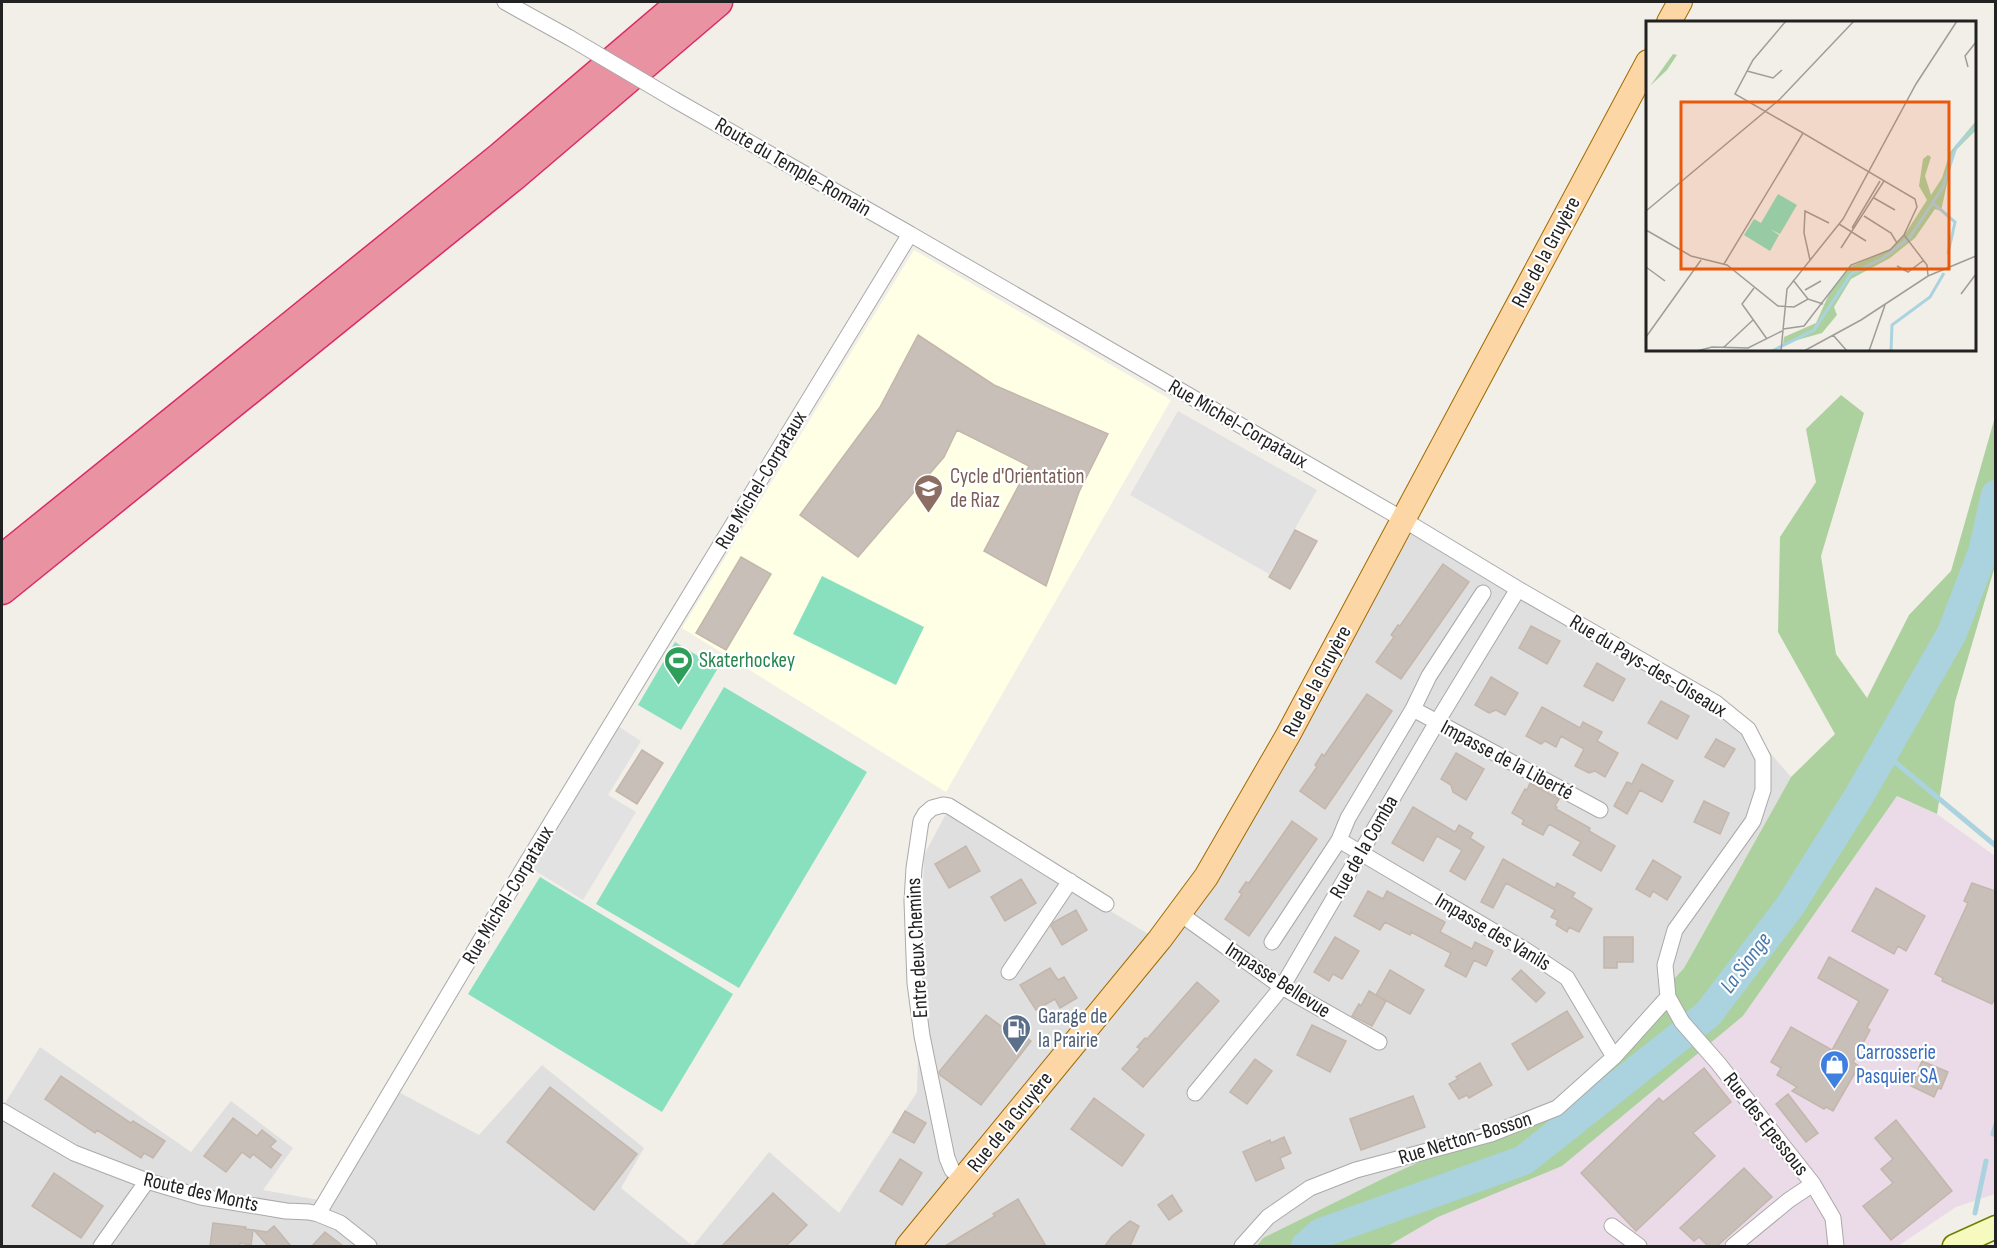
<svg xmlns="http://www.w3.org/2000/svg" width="1997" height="1248" viewBox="0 0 1997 1248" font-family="'Sofia Sans Condensed',sans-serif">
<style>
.residential{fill:#e0dfdf}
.industrial{fill:#ebdbe8}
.education{fill:#ffffe5}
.forest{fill:#add19e}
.pitch{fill:#88e0be}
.parking{fill:#e2e2e2}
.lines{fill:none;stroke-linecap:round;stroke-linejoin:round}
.stream{stroke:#aad3df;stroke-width:5}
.river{stroke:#aad3df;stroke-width:30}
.building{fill:#c7bfb8;stroke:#c4b6ab;stroke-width:1.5}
.street-casing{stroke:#a9a9a9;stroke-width:17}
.secondary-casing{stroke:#707d05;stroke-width:25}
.primary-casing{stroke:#a06b00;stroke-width:26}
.highway-casing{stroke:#dc2a67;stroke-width:31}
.street{stroke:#fff;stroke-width:15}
.secondary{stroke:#f7fabf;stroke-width:22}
.primary{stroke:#fcd6a4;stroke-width:24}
.highway{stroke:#e892a2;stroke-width:28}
.street-bridge-casing{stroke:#a9a9a9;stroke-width:17;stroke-linecap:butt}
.street-bridge{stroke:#fff;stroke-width:15}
.labels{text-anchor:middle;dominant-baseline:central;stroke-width:4.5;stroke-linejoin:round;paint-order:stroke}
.street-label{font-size:21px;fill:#222;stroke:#fff}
.education-label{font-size:21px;fill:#785e54;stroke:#fff;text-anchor:start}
.leisure-label{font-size:21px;fill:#27864d;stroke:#fff;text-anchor:start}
.service-label{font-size:21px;fill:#4e5e75;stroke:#fff;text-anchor:start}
.shop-label{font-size:21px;fill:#366cbe;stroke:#fff;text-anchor:start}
.water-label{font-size:22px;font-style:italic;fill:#4a7aab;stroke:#fff}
.inset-river{fill:none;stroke:#aad3df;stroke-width:3}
.inset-road{fill:none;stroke:#9f9d99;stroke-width:1.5}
.view{fill:#e8590c;fill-opacity:0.15;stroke:#e8590c;stroke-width:3}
.inset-edge{fill:none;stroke:#222;stroke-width:3}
</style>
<rect width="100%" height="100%" fill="#f2efe9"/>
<path class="residential" d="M1418,522L1721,696L1791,777L1684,968L1571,1092L1384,1178L1263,1238L1257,1246H2V1108L40,1047L191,1152L231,1101L293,1148L263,1190L319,1200L393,1089L479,1135L542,1065L644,1148L621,1188L693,1246L769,1152L839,1213L917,1092L924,855L947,812L1168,946L1288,735Z"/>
<path class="industrial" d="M1897,796L1937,814L1995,856V1194L1956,1207L1898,1246H1388L1438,1217L1743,1016Z"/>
<path class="education" d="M914,250L1171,400L946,792L682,628Z"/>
<path class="forest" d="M1841,395L1864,413L1821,556L1836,654L1867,698L1909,615L1951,571L1995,417V566L1955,702L1937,814L1897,796L1743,1016L1562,1166L1438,1217L1388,1246H1257L1263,1238L1384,1178L1571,1092L1684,968L1791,777L1835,734L1778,632L1780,537L1816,482L1806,429Z"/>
<path class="pitch" d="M822,576L924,627L896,685L793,634Z
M675,642L718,668L681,730L638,705Z
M724,687L867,772L739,988L596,904Z
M540,877L733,994L662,1112L468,994Z"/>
<path class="parking" d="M1178,411L1317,490L1269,574L1130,495Z
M616,725L641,741L608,795L636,812L583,900L529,867Z"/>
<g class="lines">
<path class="stream" d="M1884,753L1996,846
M1993,1134L1996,1124
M1975,1213L1986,1161"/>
<path class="river" d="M1306,1246L1321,1233L1524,1160L1708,1014L1790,906L1859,796L1952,633L1983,552L1996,495"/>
</g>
<path class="building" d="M918,335L994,385L1108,434L1079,492L1046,586L984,551L1029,466L957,430L944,457L858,557L800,515L880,407Z
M1295,530L1317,541L1290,589L1269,577Z
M741,557L771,574L726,650L696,633Z
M1443,564L1469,582L1401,679L1376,662L1394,637L1391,635L1398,625L1400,626Z
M1531,626L1560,641L1547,664L1519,648Z
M1597,663L1625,679L1613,701L1584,686Z
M1491,677L1518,693L1505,715L1496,710L1489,713L1475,705Z
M1367,694L1392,711L1325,809L1300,791L1317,767L1315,765L1322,754L1324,756Z
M1661,701L1689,716L1677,739L1648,723Z
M1542,707L1580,728L1583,722L1602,732L1597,741L1618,753L1605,777L1595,771L1589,773L1575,766L1584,749L1561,736L1556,747L1545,741L1541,744L1526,736Z
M1716,739L1735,749L1724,767L1705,757Z
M642,750L663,763L637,804L616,791Z
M1456,753L1484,769L1466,800L1453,792L1451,785L1441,779Z
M1642,764L1673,781L1662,802L1640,790L1627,814L1614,806L1627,782L1632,784Z
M1530,783L1559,799L1555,806L1557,807L1556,809L1590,828L1589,831L1615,846L1601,871L1573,855L1581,842L1549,824L1543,835L1522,824L1524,820L1512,813L1525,789L1527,790Z
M1704,801L1729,813L1720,834L1694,822Z
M1413,807L1455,832L1459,825L1473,833L1470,838L1484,847L1465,880L1450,871L1462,850L1437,836L1423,861L1392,843Z
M1292,821L1317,839L1249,936L1225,919L1242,894L1239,892L1246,882L1249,883Z
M966,846L980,871L949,888L935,864Z
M1503,859L1555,888L1557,883L1575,893L1572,897L1592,909L1579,932L1569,927L1567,932L1556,925L1558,920L1551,917L1555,910L1506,883L1493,908L1481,902Z
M1653,860L1681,877L1667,900L1653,891L1650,897L1636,889Z
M1021,879L1036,903L1005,921L991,897Z
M1972,883L1995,891V997L1992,1004L1942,981L1943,978L1935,974L1968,903L1964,901Z
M1876,888L1925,916L1906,951L1898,946L1894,954L1852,931Z
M1368,891L1383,899L1387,891L1445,922L1440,932L1472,949L1475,942L1493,951L1486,966L1474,960L1466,977L1445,966L1451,953L1411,932L1410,935L1385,922L1380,930L1354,916Z
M1076,910L1087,930L1062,945L1051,926L1054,922Z
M1335,937L1359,951L1342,979L1333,974L1329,981L1314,972Z
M1604,937H1633V962H1617V968H1604Z
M1829,957L1888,990L1867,1028L1870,1030L1853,1062L1859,1066L1833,1111L1826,1107L1824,1109L1792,1091L1797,1087L1777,1075L1781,1068L1771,1062L1791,1027L1832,1050L1859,1001L1818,978Z
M1050,968L1058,980L1064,977L1077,998L1060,1008L1055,999L1036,1010L1020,985Z
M1390,970L1424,990L1410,1014L1376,995Z
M1521,970L1545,993L1536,1002L1512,979Z
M1197,982L1219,1001L1143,1087L1122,1069L1140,1049L1137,1047L1145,1038L1147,1039Z
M1369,991L1386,1001L1372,1026L1352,1016L1359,1004L1361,1006Z
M1567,1011L1583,1037L1528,1070L1512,1044Z
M986,1015L1012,1034L1016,1029L1031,1041L981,1105L940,1075L939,1072Z
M1312,1025L1346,1041L1330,1072L1297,1055Z
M1255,1059L1272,1071L1247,1104L1230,1092Z
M1922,1061L1948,1072L1941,1089L1938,1088L1934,1097L1911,1086Z
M1480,1063L1492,1085L1469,1098L1467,1095L1459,1099L1449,1084L1458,1079L1456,1077Z
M1704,1068L1731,1102L1693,1133L1715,1156L1636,1231L1581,1173L1659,1098L1663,1102Z
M61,1076L131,1123L133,1121L165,1141L153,1158L144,1153L141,1158L97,1130L95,1133L45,1099Z
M550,1087L637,1154L594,1210L507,1142Z
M1788,1094L1818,1133L1806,1142L1776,1104Z
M1413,1096L1425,1127L1361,1150L1350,1119Z
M1094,1098L1144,1135L1122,1166L1071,1129Z
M905,1111L926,1123L914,1143L893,1132Z
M233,1118L257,1136L262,1130L276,1141L270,1147L281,1155L271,1168L253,1154L250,1158L242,1152L226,1172L204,1156Z
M1896,1120L1952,1191L1891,1240L1863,1206L1893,1183L1881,1169L1893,1159L1875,1138Z
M1284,1137L1291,1153L1280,1158L1284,1168L1256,1181L1243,1152L1270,1140L1271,1143Z
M900,1159L922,1173L902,1205L880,1191Z
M1744,1168L1772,1197L1717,1246H1708L1699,1237L1694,1241L1680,1228Z
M54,1173L103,1206L81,1238L32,1206Z
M773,1193L807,1225L786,1246H722Z
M1172,1195L1182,1211L1169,1220L1158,1205Z
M1018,1199L1046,1246H945L995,1216L993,1214Z
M1130,1221L1139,1226L1130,1246H1105L1112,1236Z
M213,1223L246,1227L245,1229L253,1230L251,1245L240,1243V1246H210Z
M274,1226L291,1246H268L254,1230L267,1232Z
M325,1232L343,1246H312Z"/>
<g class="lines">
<defs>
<path id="street" d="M505,2L570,38
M675,100L910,234
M1413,709L1600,810
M1339,840L1527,951L1567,978L1614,1057
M1179,913L1282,987L1379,1042
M1272,942L1339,840L1348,818L1413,709L1429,676L1483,593
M1009,972L1070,881
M1195,1093L1282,987L1437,722L1518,589
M2,1111L74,1153L147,1181L201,1197L286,1211L309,1212L318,1214L340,1223L369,1246
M962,1180L952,1170L947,1158L922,1036L915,983L912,901L914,868L921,821L925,814L932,808L943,805L949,806L1106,904
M318,1214L529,859L910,234L1404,520L1518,589L1716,703L1748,729L1763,758V790L1753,821L1675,930L1665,965L1668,997L1682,1022L1718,1063L1813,1184L1833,1218L1836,1246
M1612,1226L1639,1246
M101,1246L147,1181
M1242,1246L1268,1217L1310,1188L1356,1170L1491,1134L1557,1108L1614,1057L1668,997
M1733,1246L1789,1200L1813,1184"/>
<path id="secondary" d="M1954,1246L1996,1227"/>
<path id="primary" d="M1669,22L1680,2
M908,1246L1160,939L1206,877L1288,735L1648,62"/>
<path id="highway" d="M2,559L500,157L682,2
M2,590L514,176L718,2"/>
</defs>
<use href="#street" class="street-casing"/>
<use href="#secondary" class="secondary-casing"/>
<use href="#primary" class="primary-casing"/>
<use href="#highway" class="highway-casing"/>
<use href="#street" class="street"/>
<use href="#secondary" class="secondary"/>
<use href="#primary" class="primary"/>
<use href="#highway" class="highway"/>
<defs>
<path id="street-bridge" d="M570,38L675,100"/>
</defs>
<use href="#street-bridge" class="street-bridge-casing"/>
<use href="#street-bridge" class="street-bridge"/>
</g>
<defs>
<symbol id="school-pin" viewBox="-11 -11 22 30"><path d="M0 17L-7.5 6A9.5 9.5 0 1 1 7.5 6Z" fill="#8d6e63" stroke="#fff"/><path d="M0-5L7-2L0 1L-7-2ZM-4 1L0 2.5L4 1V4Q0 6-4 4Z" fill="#fff"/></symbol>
<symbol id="stadium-pin" viewBox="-11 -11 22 30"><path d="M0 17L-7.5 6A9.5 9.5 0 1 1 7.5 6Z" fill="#2e9e5b" stroke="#fff"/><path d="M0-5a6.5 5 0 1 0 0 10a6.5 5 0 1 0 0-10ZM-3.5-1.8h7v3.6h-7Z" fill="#fff"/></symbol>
<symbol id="fuel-pin" viewBox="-11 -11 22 30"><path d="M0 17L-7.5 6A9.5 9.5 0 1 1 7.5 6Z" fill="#5c6f8a" stroke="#fff"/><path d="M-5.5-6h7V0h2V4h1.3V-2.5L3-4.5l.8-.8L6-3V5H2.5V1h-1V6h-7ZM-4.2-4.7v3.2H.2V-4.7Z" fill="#fff"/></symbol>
<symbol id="shop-pin" viewBox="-11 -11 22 30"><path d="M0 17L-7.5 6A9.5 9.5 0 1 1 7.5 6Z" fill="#3f7fe0" stroke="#fff"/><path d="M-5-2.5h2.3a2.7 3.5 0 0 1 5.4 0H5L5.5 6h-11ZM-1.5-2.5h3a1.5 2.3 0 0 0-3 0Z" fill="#fff"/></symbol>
</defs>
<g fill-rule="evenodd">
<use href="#school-pin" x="912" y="472" width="33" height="45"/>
<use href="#stadium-pin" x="662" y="644" width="33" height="45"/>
<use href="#fuel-pin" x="1000" y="1012" width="33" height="45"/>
<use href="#shop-pin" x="1818" y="1048" width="33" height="45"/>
</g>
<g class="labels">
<g class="street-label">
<text transform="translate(793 167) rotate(30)">Route du Temple-Romain</text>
<text transform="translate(1546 252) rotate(-62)">Rue de la Gruyère</text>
<text transform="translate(1238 424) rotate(30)">Rue Michel-Corpataux</text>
<text transform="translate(761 480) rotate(-59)">Rue Michel-Corpataux</text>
<text transform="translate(1648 666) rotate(31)">Rue du Pays-des-Oiseaux</text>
<text transform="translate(1317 681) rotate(-62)">Rue de la Gruyère</text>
<text transform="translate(1507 760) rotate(28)">Impasse de la Liberté</text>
<text transform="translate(1364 847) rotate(-60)">Rue de la Comba</text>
<text transform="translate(508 895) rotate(-59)">Rue Michel-Corpataux</text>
<text transform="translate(1493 932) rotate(31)">Impasse des Vanils</text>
<text transform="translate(917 948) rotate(-93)">Entre deux Chemins</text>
<text transform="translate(1278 980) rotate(33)">Impasse Bellevue</text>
<text transform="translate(1010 1122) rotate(-51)">Rue de la Gruyère</text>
<text transform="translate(1766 1124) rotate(52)">Rue des Epessous</text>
<text transform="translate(1465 1138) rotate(-17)">Rue Netton-Bosson</text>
<text transform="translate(201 1192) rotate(13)">Route des Monts</text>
</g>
<g class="education-label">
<text x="950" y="476">Cycle d'Orientation<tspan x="950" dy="24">de Riaz</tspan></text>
</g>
<g class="leisure-label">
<text x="699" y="660">Skaterhockey</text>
</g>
<g class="service-label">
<text x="1038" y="1016">Garage de<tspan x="1038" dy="24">la Prairie</tspan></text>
</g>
<g class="shop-label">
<text x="1856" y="1052">Carrosserie<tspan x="1856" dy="24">Pasquier SA</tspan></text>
</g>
<g class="water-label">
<text transform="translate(1746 963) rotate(-53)">La Sionge</text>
</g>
</g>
<g transform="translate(1646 21)">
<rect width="330" height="330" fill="#f2efe9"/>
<path d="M27,33L31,34L21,49L4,65ZM330,100V109L308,131L295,190L289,188L269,217L244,237L205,258L188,286L191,294L176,312L137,323L138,316L170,302L183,273L204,246L246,227L261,210L281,179L273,165L277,138L282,134L285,136L279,155L285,174L296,157L304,131Z" fill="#add19e"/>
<path d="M132,173L151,184L134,213L124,208L133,214L124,230L98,214L108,198L115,202Z" fill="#88e0be"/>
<path class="inset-river" d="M287,182L309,201L302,233M126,330L168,309L205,253L239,236L264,216L297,166L310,126L330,105M245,330L246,304L284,276L298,252"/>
<path class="inset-road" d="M140,0L107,39L89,73L157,112M322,46L319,35L330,21M101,50L127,57L136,49M228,177L249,189M0,190L134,78L208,0M218,195L245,212L251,222M193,203L220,220M206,207L234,160M0,209L45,235L81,244L132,285L148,286L162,278L177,283M195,227L238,160M164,239L158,212L159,190L183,202M78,243L157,112L269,178L271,186L258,214L281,244L282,255M251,245L262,251L278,239M0,246L19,260M147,259L162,278M108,267L96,283L121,318M159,269L175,260M315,273L330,253M137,308L158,305L205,244L244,229L258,214M187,314L201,330M0,316L55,239M77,327L107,299M51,330L66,326L102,327L136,310M135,330L141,268L197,198L270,63L311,0M158,330L215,299L282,255L330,235M223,330L239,284"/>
<path class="view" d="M35,81H303V248H35Z"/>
<rect width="330" height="330" class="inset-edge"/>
</g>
<rect width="1997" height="1248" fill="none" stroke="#222222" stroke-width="6"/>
</svg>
